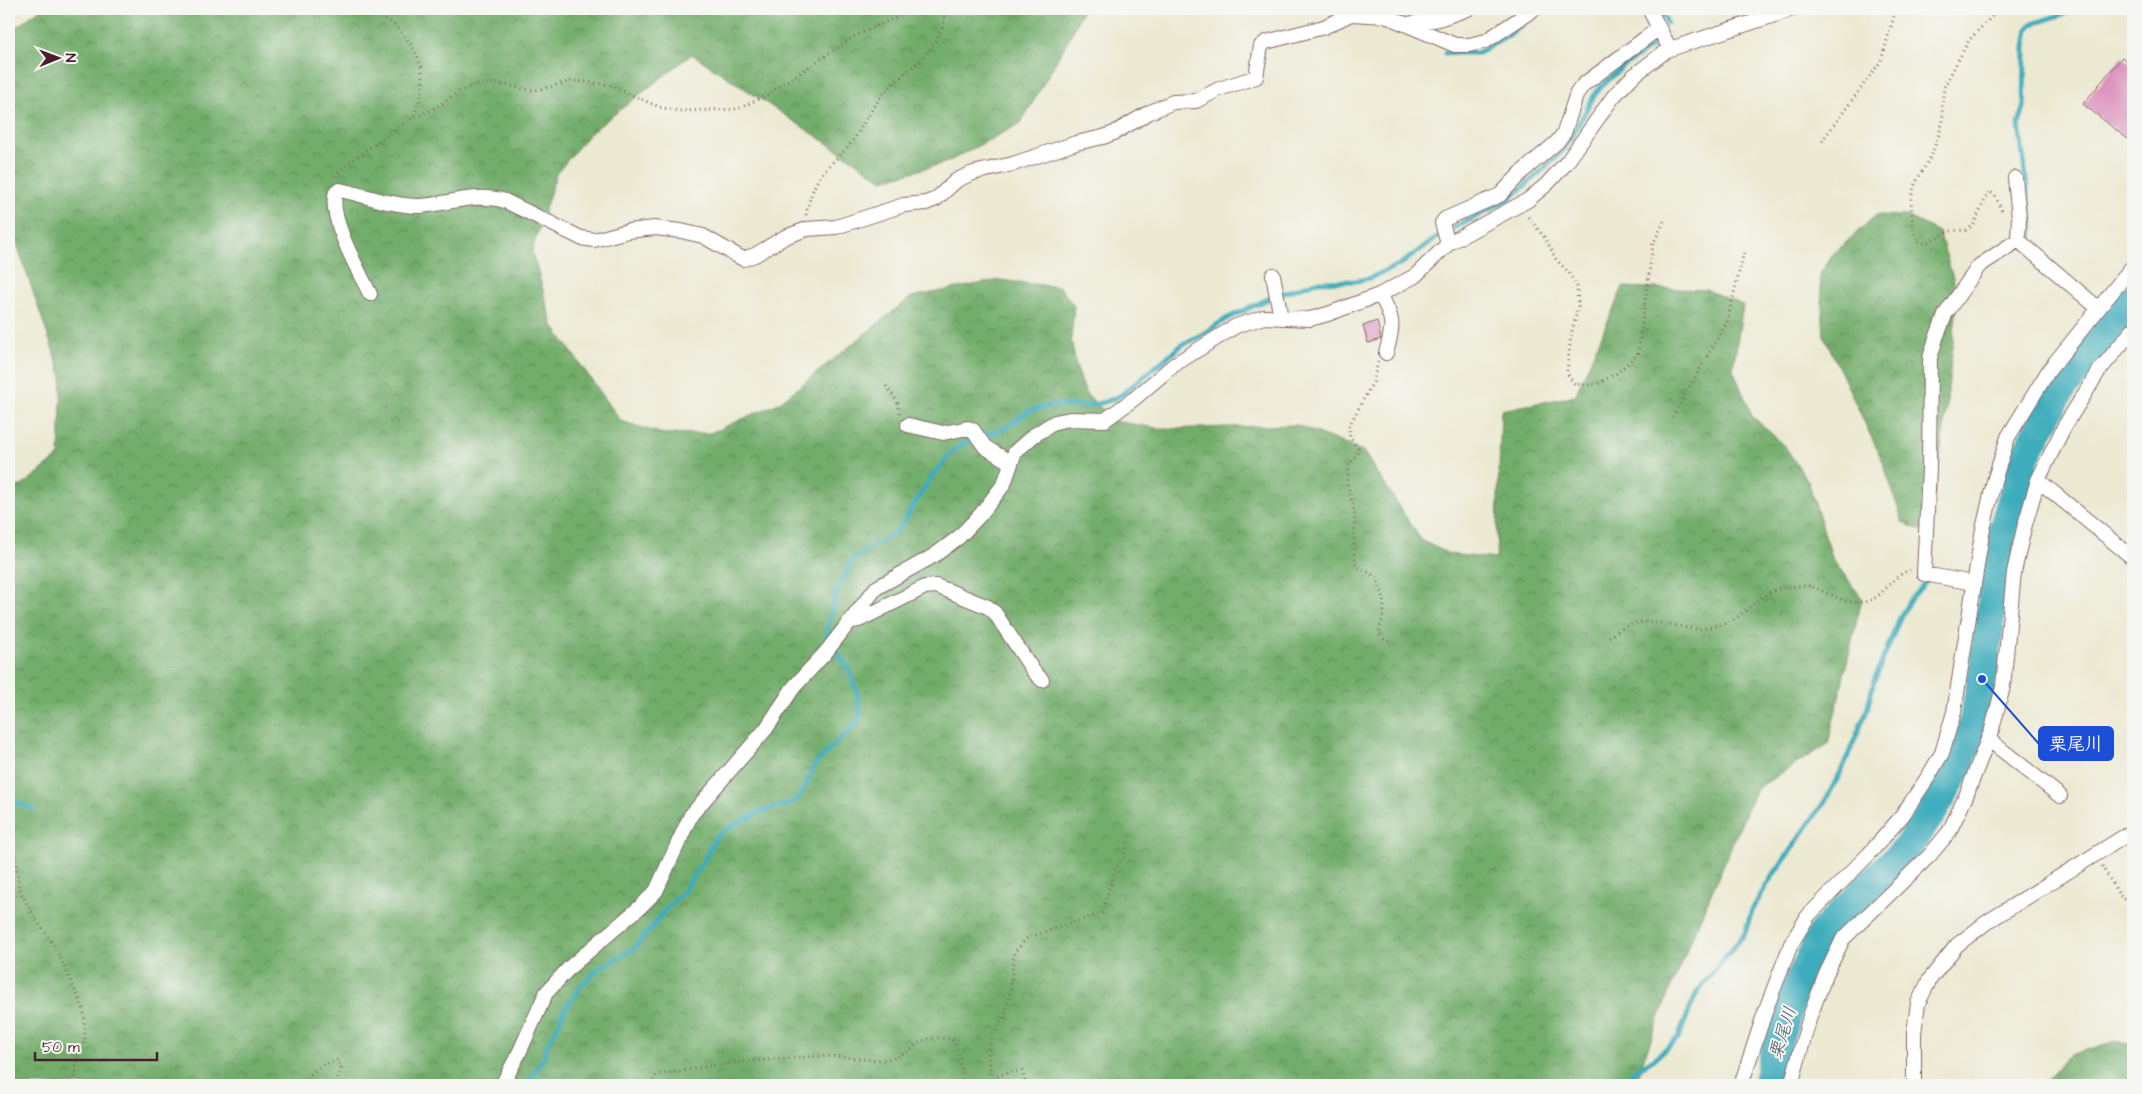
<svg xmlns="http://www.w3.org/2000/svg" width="2142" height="1094" viewBox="0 0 2142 1094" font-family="'Architects Daughter','Klee One',sans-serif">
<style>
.forest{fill:url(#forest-crowns);stroke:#5e664c}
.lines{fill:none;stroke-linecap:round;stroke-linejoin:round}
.stream{stroke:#3eacbc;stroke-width:5}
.river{stroke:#3eacbc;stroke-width:30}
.building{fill:#db8ebb}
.minor-casing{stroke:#836665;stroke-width:16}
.path{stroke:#836665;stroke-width:3;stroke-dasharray:1 4;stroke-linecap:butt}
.minor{stroke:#fff;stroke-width:14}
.labels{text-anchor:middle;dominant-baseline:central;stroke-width:4;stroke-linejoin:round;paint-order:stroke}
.water-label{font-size:18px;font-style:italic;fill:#455765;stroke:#f6f6f2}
.leader{fill:none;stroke:#1d4ed8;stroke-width:2}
.callout-dot{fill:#1d4ed8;stroke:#f6f6f2;stroke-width:2}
.callout{fill:#1d4ed8;stroke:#1d4ed8;stroke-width:2}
.callout-label{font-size:18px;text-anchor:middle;font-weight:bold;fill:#fff}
</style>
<defs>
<pattern id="forest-crowns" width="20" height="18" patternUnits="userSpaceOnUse" patternTransform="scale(1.25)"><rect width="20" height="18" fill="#73ad6c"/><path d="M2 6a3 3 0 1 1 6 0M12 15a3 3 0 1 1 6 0" fill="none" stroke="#608c59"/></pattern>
</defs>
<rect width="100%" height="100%" fill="#f6f6f2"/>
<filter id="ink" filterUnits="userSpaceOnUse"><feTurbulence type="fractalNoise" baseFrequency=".02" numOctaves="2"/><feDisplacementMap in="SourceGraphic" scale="10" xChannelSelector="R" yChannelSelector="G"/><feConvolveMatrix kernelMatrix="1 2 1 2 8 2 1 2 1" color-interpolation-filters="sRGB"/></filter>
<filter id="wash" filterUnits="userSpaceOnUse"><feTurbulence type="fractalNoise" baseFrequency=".0096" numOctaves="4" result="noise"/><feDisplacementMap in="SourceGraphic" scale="20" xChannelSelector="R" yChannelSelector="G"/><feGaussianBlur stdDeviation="1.12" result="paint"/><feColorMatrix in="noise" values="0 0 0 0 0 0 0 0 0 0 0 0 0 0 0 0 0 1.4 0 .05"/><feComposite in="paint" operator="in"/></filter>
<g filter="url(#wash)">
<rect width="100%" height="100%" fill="#ece9d2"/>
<path class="forest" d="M41,9H1083L1070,37L1021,123L948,162L883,180L692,54L589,134L556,174L532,251L553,326L621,421L663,434L710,433L779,403L911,297L999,280L1060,287L1074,306L1071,339L1076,366L1086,394L1115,421L1162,429L1297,425L1363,451L1421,540L1449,554L1496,559L1501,410L1575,396L1623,287L1707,290L1743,305L1733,369L1752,416L1784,445L1808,481L1833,560L1862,598L1828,744L1756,789L1669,992L1634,1085H9V490L23,485L59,456L62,377L9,221V32Z
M1876,215L1907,216L1939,232L1958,294L1944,429L1932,508L1923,531L1903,523L1883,462L1824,336L1820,274L1832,255Z
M2112,1042L2133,1044V1085H2042L2070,1055Z"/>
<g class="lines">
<path class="stream" d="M1661,9L1667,23
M1534,16L1547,9
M1445,53H1478L1508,36L1525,22
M1454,228L1509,199L1528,183L1566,148L1596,92L1621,68L1654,45
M2031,237L2032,226L2019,124L2024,107L2025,47L2028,28L2032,24L2079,9
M1281,294L1316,282L1356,281L1370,278L1401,264L1437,237
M980,434L987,435L1007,427L1029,411L1047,406L1092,405L1105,402L1120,396L1183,344L1201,335L1226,319L1272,297
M827,639V631L836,593L853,559L898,531L930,479L951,453L971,438
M9,799L32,809
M527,1085L545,1056L546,1047L559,1024L562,1014L581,986L598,969L632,950L642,940L643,936L651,929L664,911L683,892L705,859L715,838L726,829L762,811L793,802L799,798L816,763L858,722C864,709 854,683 849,670C846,663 840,657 836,650
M1626,1085L1631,1073L1654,1059L1678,1038L1697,992L1745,933L1752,910L1769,881L1825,801L1842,770L1867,710L1874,681L1901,615L1910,600L1927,580"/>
<path class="river" d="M1767,1085L1780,1033L1795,991L1823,932L1906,849L1935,808L1957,769L1973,726L1982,679L2001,538L2025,456L2060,391L2133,299"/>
</g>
<g id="blocks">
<path class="building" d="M2122,57L2133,66V143L2083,104Z
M1377,321L1381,339L1368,343L1363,326Z"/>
</g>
</g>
<g filter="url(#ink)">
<use href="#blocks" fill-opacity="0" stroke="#836665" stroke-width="1"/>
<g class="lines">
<defs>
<path id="minor" d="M1649,9L1670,49
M1408,24L1439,19L1468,9
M2018,240L2098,308
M1448,244L1442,223L1445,219L1500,195L1522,172L1557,142L1564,133L1577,93L1583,85L1659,28
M1273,275L1281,318
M370,294C359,271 327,216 336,192L340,190C364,195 397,207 421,206C449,204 477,192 505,201L581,238L594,240L628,231L655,228L681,231L703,236L743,259L755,255L785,237L807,229L836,227L904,205L926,203L936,199L957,180L973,173L1013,164L1076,143L1103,137L1114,133L1148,113L1173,102L1196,101L1219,89L1256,77L1261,46L1266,42L1324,27L1351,14L1386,16L1455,45H1469L1486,41L1534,9
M1380,295C1394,318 1394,326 1386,353
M908,425L943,433L968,428L973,430L985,447L1011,463
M2038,480L2133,558
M1974,583L1924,574L1929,468L1930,358L1936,338L1946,313L1979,266L2018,240L2019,217L2015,178
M849,622L859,620L925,587L936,586L949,591L988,607L995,613L1034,672L1042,680
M1988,739L2060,796
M502,1085L519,1053L546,993L570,967L639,908L656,891L691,815L766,729L793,688L826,652L876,588L935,555L959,537L981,514L1004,484L1015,452L1033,436L1055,422L1070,419L1105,420L1135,398L1175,364L1236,326L1264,317L1310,319L1328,314L1379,295L1415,276L1449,243L1528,200L1547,184L1567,162L1613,97L1632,77L1667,50L1793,9
M1741,1085L1766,1009L1791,944L1808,916L1869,854L1902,816L1928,777L1942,753L1954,712L1982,534L1994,481L2008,437L2049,370L2133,266
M1791,1085L1810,1016L1826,974L1843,939L1930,855L1949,832L1966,796L1992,729L2003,687L2014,572L2024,528L2038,480L2064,427L2087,390L2098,372L2133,330
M1914,1085V1033L1918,1003L1930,979L1957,945L1987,922L2133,831"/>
</defs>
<use href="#minor" class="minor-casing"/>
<path class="path" d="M332,9L336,11C353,13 370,12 385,19C393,22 400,31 405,37C428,65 427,87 412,119
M1999,9L1969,40L1944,87L1942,105L1943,122L1932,154L1915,184L1911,198L1913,231L1918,242L1926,243L1950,231L1966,230L1973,226L1989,191L1995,195L2003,214
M1822,141L1881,61L1896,9
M335,176L347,164L409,120L433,109L459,92L475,85L495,83L530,90L542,89L572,81L589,82L610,85L659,107L679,111L738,109L767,95L855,36L914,9
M806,215C809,199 814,183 825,170C834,160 845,152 853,140C863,126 873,105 885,92C909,67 945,48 945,9
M1528,217L1545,238L1556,259L1569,273L1577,287L1578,307L1571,335L1567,371L1569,377L1575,384L1587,385L1597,384L1617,373L1638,354L1653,244L1664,221
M1378,362L1373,382L1349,426L1350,438L1358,448V452L1349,465L1347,482L1355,516L1354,553L1356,564L1361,569L1371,573L1377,579L1383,595L1384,611L1379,633L1384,639L1392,642
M886,386L897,401L900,413
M1672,417L1727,322L1744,252
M1609,637C1616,633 1624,626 1632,624C1653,617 1678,628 1699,629C1706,629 1715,626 1722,624C1746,618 1757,592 1783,588C1790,587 1806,584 1813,587C1830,593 1851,608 1871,600C1886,593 1892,576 1910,570
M9,847L15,854L19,888L32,914L54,945L84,1010L85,1041L78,1056L74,1085
M2102,866L2119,895L2133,905
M992,1079L988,1056L992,1036L1004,1018L1010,993L1014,953L1027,938L1102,913L1115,868L1124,857L1128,843
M300,1085C311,1073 321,1063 338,1060L341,1069L335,1085
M650,1085L658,1074C679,1073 698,1067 718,1065C754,1061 792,1057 828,1056C846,1056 872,1062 889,1059C916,1055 919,1028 954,1041L959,1056L964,1085
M985,1085C997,1075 1006,1071 1022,1071L1025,1079V1085"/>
<use href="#minor" class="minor"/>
</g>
</g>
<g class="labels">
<g class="water-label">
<text transform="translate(1783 1033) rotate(-73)">栗尾川</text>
</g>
</g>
<path class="leader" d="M1982 679L2039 744"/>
<circle class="callout-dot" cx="1982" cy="679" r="5"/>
<rect class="callout" x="2039" y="727" width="74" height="33" rx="5"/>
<g class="callout-label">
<text x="2076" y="750">栗尾川</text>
</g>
<rect width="2142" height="1094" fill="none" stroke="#f6f6f2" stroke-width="30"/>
<g transform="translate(58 58) rotate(89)" stroke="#f6f6f2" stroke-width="4" paint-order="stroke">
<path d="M0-4L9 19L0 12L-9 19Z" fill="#4a1f2b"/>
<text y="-8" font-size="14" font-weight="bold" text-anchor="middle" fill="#4a1f2b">N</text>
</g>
<path d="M35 1052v8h122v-8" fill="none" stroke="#4a1f2b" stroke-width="2.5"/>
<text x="42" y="1052" font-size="15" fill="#4a1f2b" stroke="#f6f6f2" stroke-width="4" paint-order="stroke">50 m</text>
</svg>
